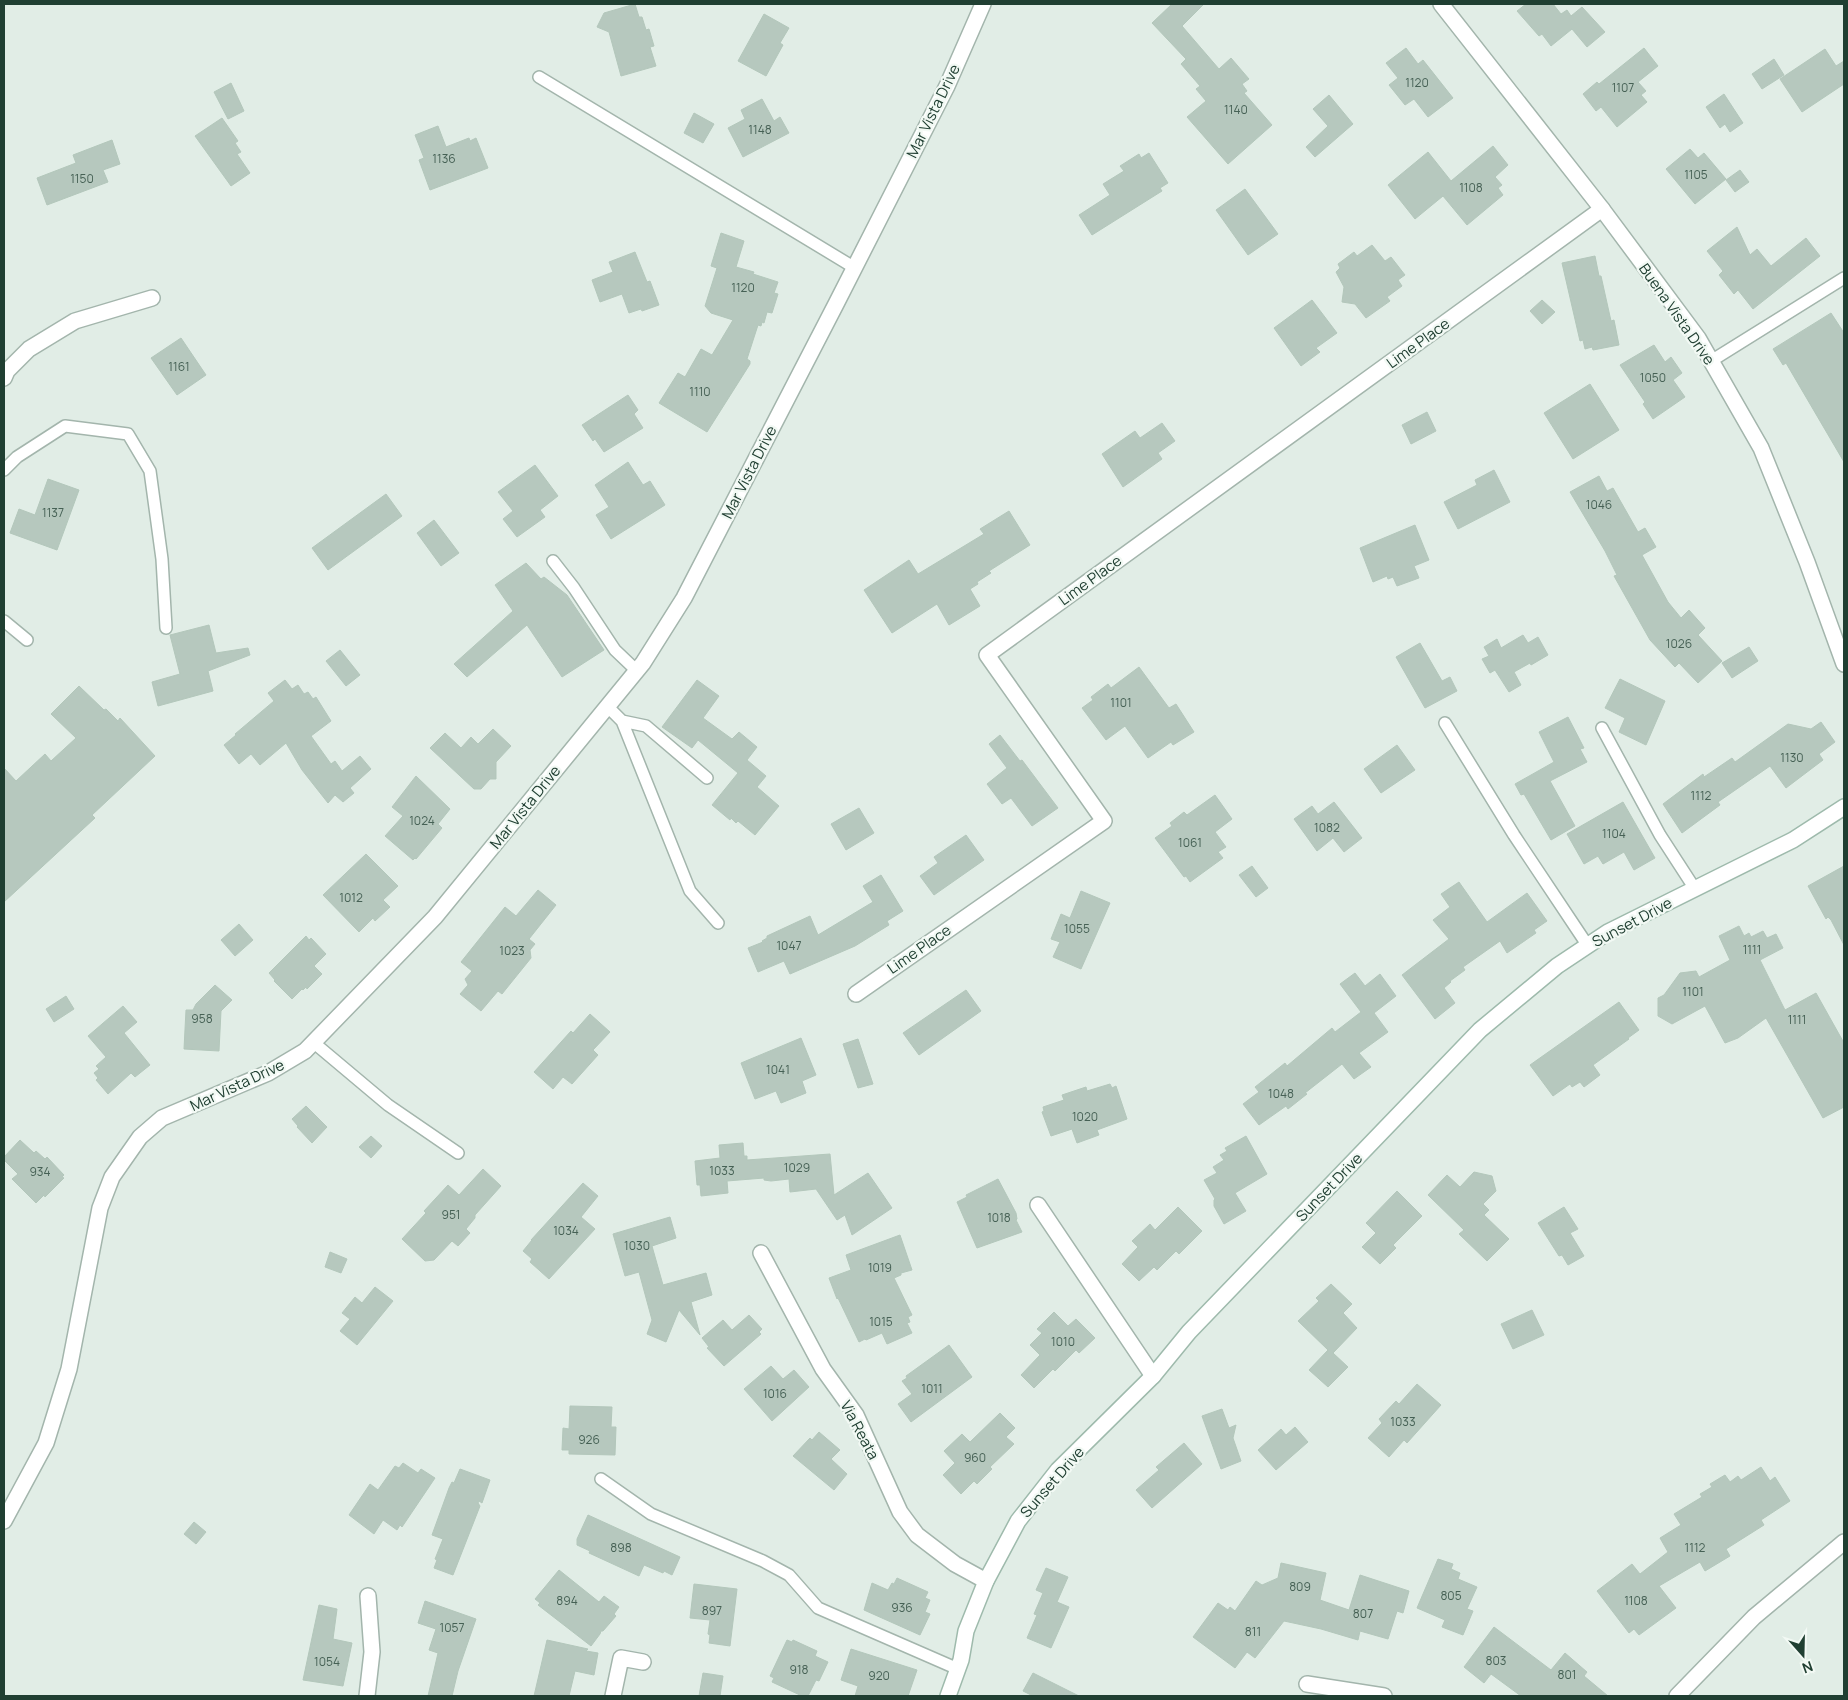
<svg xmlns="http://www.w3.org/2000/svg" width="1848" height="1700" viewBox="0 0 1848 1700" font-family="Manrope,sans-serif">
<style>
.building{fill:#b6c8be;stroke:#b3c7bb}
.lines{fill:none;stroke-linecap:round;stroke-linejoin:round}
.service-casing{stroke:#a3b5ac;stroke-width:14}
.minor-casing{stroke:#a3b5ac;stroke-width:18}
.tertiary-casing{stroke:#a3b5ac;stroke-width:18}
.secondary-casing{stroke:#9ebaac;stroke-width:18}
.service{stroke:#fff;stroke-width:11}
.minor{stroke:#fff;stroke-width:15}
.tertiary{stroke:#fff;stroke-width:15}
.secondary{stroke:#fff;stroke-width:15}
.labels{text-anchor:middle;dominant-baseline:central;stroke-width:4.5;stroke-linejoin:round;paint-order:stroke}
.number-label{font-size:12px;fill:#466155}
.street-label{font-size:15px;fill:#203f32;stroke:#f2f9f4}
</style>
<rect width="100%" height="100%" fill="#e1ede6"/>
<path class="building" d="M635,4L639,17H642L646,30L649,29L654,46L650,47L656,66L621,76L609,32L597,27L604,13Z
M1172,4H1204L1182,26L1219,69L1231,58L1249,79L1242,84L1247,91L1244,93L1272,125L1228,164L1187,117L1206,101L1196,89L1200,86L1181,64L1186,59L1152,23Z
M1526,4H1553L1561,14L1567,10L1571,16L1582,7L1605,32L1587,47L1572,29L1551,46L1542,34L1539,36L1517,11Z
M764,14L789,28L780,43L783,45L766,76L738,61Z
M1406,48L1418,64L1423,60L1453,98L1428,117L1414,99L1405,105L1389,85L1398,78L1386,63Z
M1644,48L1658,66L1638,82L1646,91L1641,95L1647,102L1617,127L1601,107L1596,111L1583,94L1597,82L1599,84Z
M1825,49L1836,66L1844,61V84L1802,112L1780,79Z
M1774,59L1784,75L1762,89L1752,74Z
M231,83L244,111L228,119L214,92Z
M1724,94L1743,123L1730,132L1725,124L1720,128L1706,107Z
M1329,95L1353,124L1315,157L1306,147L1328,126L1313,109Z
M762,99L774,121L780,117L789,133L743,157L728,128L745,119L741,110Z
M694,113L714,124L703,143L684,133Z
M222,118L238,141L235,143L241,152L237,154L250,173L231,186L195,136Z
M438,126L446,147L469,138L470,141L476,138L488,168L430,190L419,160L424,158L415,135Z
M112,140L120,164L103,170L108,182L47,205L37,178L76,163L73,155Z
M1493,146L1508,165L1495,177L1502,185L1498,188L1503,195L1467,225L1443,196L1415,219L1388,185L1428,152L1451,181Z
M1690,149L1698,158L1704,153L1726,179L1695,204L1666,169Z
M1149,153L1168,183L1160,188L1162,191L1092,235L1079,215L1110,195L1103,184L1124,171L1120,166L1139,154L1141,158Z
M1740,170L1749,182L1735,192L1726,180Z
M1245,189L1278,234L1248,255L1216,210Z
M1737,227L1750,255L1757,249L1771,266L1806,238L1820,256L1753,309L1738,290L1734,294L1719,275L1723,271L1707,251Z
M721,233L744,241L736,267L754,272L753,274L778,282L774,293L778,294L772,313L767,312L764,323L762,322L761,326L758,325L747,359L750,361V364L707,432L659,403L678,373L685,377L701,349L712,355L733,320L711,313L705,306L717,268L711,266Z
M1372,245L1385,261L1391,257L1405,275L1398,280L1402,286L1387,297L1390,301L1366,318L1355,304L1342,302L1344,287L1336,272L1340,268L1338,264L1354,252L1357,256Z
M635,252L647,282L650,281L659,305L642,311L641,309L629,313L622,294L600,302L592,280L613,272L609,262Z
M1595,256L1599,276H1601L1611,321L1614,320L1619,345L1593,350L1592,347L1585,349L1583,340L1580,341L1562,263Z
M1312,300L1337,333L1316,348L1320,352L1301,366L1274,328Z
M1542,300L1555,312L1542,324L1530,311Z
M1831,313L1844,333V462L1786,363L1783,365L1773,349Z
M181,338L206,375L177,395L151,358Z
M1654,345L1665,362L1671,357L1682,373L1673,380L1685,397L1653,419L1643,404L1645,402L1620,365Z
M1590,384L1619,430L1573,459L1544,413Z
M628,395L638,410L634,414L643,428L604,452L595,439L593,441L582,425Z
M1427,412L1436,431L1411,444L1402,425Z
M1162,423L1175,441L1158,453L1162,459L1123,487L1102,454L1135,431L1140,438Z
M628,462L643,485L650,481L665,505L611,539L596,515L609,507L595,485Z
M535,465L558,496L540,510L545,517L517,537L503,519L513,511L498,492Z
M1494,470L1510,502L1458,529L1444,502L1477,485L1475,480Z
M1599,476L1607,491L1613,488L1638,532L1645,528L1656,547L1642,555L1668,602L1681,618L1689,610L1705,628L1698,635L1722,661L1698,683L1679,663L1675,667L1650,640L1614,576L1617,575L1605,551L1570,492Z
M48,479L79,490L57,550L10,533L19,509L35,515Z
M386,494L402,516L328,570L312,548Z
M1009,511L1030,545L989,571L991,573L977,582L978,584L970,589L980,606L949,625L937,604L892,633L864,590L909,560L918,574L984,534L980,529Z
M434,520L459,553L441,566L417,533Z
M1415,525L1429,560L1414,566L1419,578L1397,586L1393,577L1388,579L1387,576L1373,582L1360,548Z
M526,563L541,579L544,577L567,595L604,650L562,677L527,625L467,677L454,664L513,611L495,585Z
M209,625L216,653L248,648L250,655L208,671L213,691L158,706L152,682L180,674L170,635Z
M1523,635L1528,643L1538,637L1548,655L1531,665L1530,663L1514,672L1521,685L1509,692L1495,670L1490,673L1482,659L1489,656L1484,647L1497,639L1501,648Z
M1420,643L1442,681L1450,677L1457,691L1425,708L1396,657Z
M1749,647L1758,661L1732,678L1722,663Z
M340,650L360,675L346,686L326,661Z
M1139,667L1169,708L1176,704L1194,732L1173,745L1171,742L1148,758L1125,726L1106,740L1082,708L1093,700L1091,697L1108,684L1111,688Z
M1620,679L1665,701L1646,745L1619,732L1625,718L1605,708Z
M285,680L292,689L298,685L304,694L308,692L313,699L316,697L331,721L311,736L331,764L335,761L342,771L360,756L371,769L350,788L354,793L343,802L335,795L328,803L302,770L286,743L260,765L251,754L239,764L224,745L236,735L235,734L274,701L268,693Z
M697,680L719,696L703,718L732,739L739,732L757,747L747,760L766,776L757,787L779,806L755,835L738,821L736,823L731,818L730,820L712,805L738,773L698,740L692,748L662,727Z
M79,686L104,710L106,709L118,721L120,718L155,756L92,815L95,818L4,902V768L16,781L45,754L51,761L76,738L51,714Z
M1568,717L1584,748L1580,749L1587,762L1550,781L1575,826L1551,840L1524,794L1521,795L1515,784L1554,762L1539,732Z
M1821,722L1835,742L1819,754L1823,760L1786,788L1770,766L1718,802L1720,805L1682,833L1663,804L1703,774L1704,777L1732,758L1735,762L1788,724L1811,729Z
M493,729L511,746L496,762V779H490L481,789H474L430,748L445,733L461,748L471,737L478,744Z
M1000,735L1020,761L1022,760L1058,808L1032,826L1011,798L1002,804L987,784L1007,768L989,744Z
M1397,745L1415,770L1381,793L1364,769Z
M416,776L450,809L438,824L442,828L416,859L415,858L413,860L385,836L403,816L392,807Z
M1215,795L1232,819L1215,832L1226,847L1218,852L1223,858L1190,882L1186,876L1184,877L1155,838L1172,826L1170,823L1184,812L1187,815Z
M1334,802L1362,838L1344,852L1333,838L1317,851L1294,819L1312,806L1318,814Z
M1623,802L1655,858L1634,870L1624,852L1603,864L1598,856L1584,864L1567,834Z
M859,808L874,833L846,850L831,824Z
M966,835L984,860L934,895L920,876L938,863L934,857Z
M366,854L398,886L383,900L390,907L375,921L373,918L359,932L323,895Z
M1252,866L1268,888L1256,897L1239,875Z
M1844,866V945L1831,920L1828,917L1826,919L1808,886Z
M881,875L903,911L887,921L889,925L855,946L790,974L784,961L758,972L748,948L763,942L762,941L767,938V936L810,916L818,935L873,902L863,886Z
M1459,882L1487,922L1527,893L1547,921L1534,930L1536,933L1507,953L1500,941L1463,967L1465,970L1450,981L1451,982L1444,988L1455,1003L1435,1019L1402,975L1449,939L1433,920L1450,907L1441,894Z
M538,890L556,905L529,939L535,944L530,950L531,958L502,994L498,991L481,1011L460,994L468,985L465,979L472,971L461,962L505,907L516,916Z
M1081,891L1110,903L1081,969L1053,957L1060,942L1051,939L1061,914L1070,918Z
M239,924L253,940L235,956L221,940Z
M1739,926L1744,936L1749,933L1751,937L1763,931L1767,938L1776,934L1783,948L1760,960L1785,1010L1816,993L1844,1043V1107L1823,1118L1766,1018L1738,1038L1725,1043L1705,1006L1672,1024L1658,1016V998L1664,995L1680,973L1696,971L1699,977L1730,960L1719,936Z
M306,936L309,940L311,938L326,954L314,966L322,974L307,989L306,987L303,990L302,989L292,999L274,981L275,980L269,973Z
M1355,973L1365,986L1380,974L1396,996L1374,1013L1388,1032L1359,1053L1371,1067L1354,1079L1342,1064L1305,1093L1307,1094L1288,1109L1286,1106L1259,1125L1243,1104L1259,1092L1255,1087L1285,1063L1287,1066L1332,1028L1335,1032L1361,1012L1340,984Z
M215,985L232,1000L221,1011L219,1051L184,1049L186,1010H193L196,1004Z
M966,990L981,1011L919,1055L903,1033Z
M66,996L74,1009L54,1022L46,1009Z
M1619,1002L1639,1030L1628,1038L1629,1039L1593,1065L1600,1075L1584,1087L1580,1082L1572,1087L1570,1084L1553,1096L1530,1065Z
M123,1006L137,1022L124,1033L150,1065L135,1077L131,1073L108,1094L96,1080L98,1078L94,1073L99,1069L96,1066L106,1057L88,1036Z
M590,1014L610,1032L593,1050L598,1055L572,1084L563,1077L553,1089L534,1072L571,1031L573,1033Z
M801,1038L816,1075L802,1081L806,1093L781,1103L776,1091L755,1099L741,1063Z
M858,1039L873,1084L858,1088L843,1044Z
M1110,1084L1112,1088L1116,1086L1127,1119L1097,1130L1099,1135L1077,1143L1072,1129L1051,1136L1042,1112L1044,1111L1043,1107L1064,1100L1062,1095L1086,1087L1087,1091Z
M306,1106L327,1127L312,1143L297,1127L298,1126L292,1119Z
M371,1136L382,1146L371,1158L359,1147Z
M1246,1136L1267,1174L1235,1193L1246,1211L1224,1224L1214,1206V1200L1215,1199L1204,1180L1217,1173L1213,1167L1224,1160L1220,1155L1227,1151L1225,1148Z
M20,1140L34,1153L36,1151L45,1159L47,1157L64,1175L62,1177L64,1178L45,1197L44,1195L36,1203L12,1179L18,1174L4,1160V1157Z
M743,1143L744,1156H747V1160L830,1154L834,1195L868,1173L892,1208L852,1235L845,1215L837,1220L816,1189L790,1192L789,1179L771,1181L764,1180V1178L727,1181L728,1193L701,1196L700,1185H697L695,1161L720,1158L719,1145Z
M483,1169L501,1186L475,1215V1218L466,1229L470,1233L458,1246L452,1241L434,1260L425,1261L402,1239L426,1213L424,1211L448,1185L459,1195Z
M1474,1172L1492,1176L1496,1191L1483,1204L1489,1210L1484,1215L1509,1239L1487,1261L1459,1234L1464,1230L1428,1195L1447,1175L1460,1187Z
M998,1179L1016,1213L1017,1219L1016,1220L1022,1232L977,1248L957,1202L967,1197L966,1195Z
M583,1183L598,1196L581,1217L595,1229L549,1279L530,1262L532,1259L523,1251L532,1240H531Z
M1397,1191L1422,1216L1393,1245L1396,1248L1380,1264L1362,1247L1376,1233L1366,1223Z
M1178,1207L1202,1231L1179,1254L1176,1251L1157,1270L1154,1267L1139,1281L1122,1264L1138,1247L1132,1241L1150,1224L1155,1230Z
M1564,1207L1578,1229L1570,1233L1584,1256L1568,1265L1562,1255L1559,1256L1538,1223Z
M670,1217L676,1238L652,1246L663,1285L706,1273L712,1295L691,1302L700,1335L679,1310L666,1342L647,1334L652,1320L639,1272L625,1276L613,1234Z
M900,1235L912,1270L901,1273V1275L894,1278L912,1315L908,1317L910,1322L907,1323L912,1333L887,1344L882,1333L866,1340L865,1339L859,1342L838,1298L837,1299L829,1278L851,1270L846,1255Z
M330,1252L347,1259L341,1273L325,1267Z
M1331,1284L1352,1304L1343,1313L1357,1328L1333,1353L1348,1367L1328,1387L1309,1370L1328,1350L1298,1321L1319,1301L1316,1298Z
M375,1287L393,1301L357,1345L340,1331L350,1319L342,1313L355,1297L362,1303Z
M1532,1310L1544,1335L1513,1349L1501,1324Z
M1054,1312L1068,1326L1076,1319L1095,1338L1079,1353L1076,1350L1055,1371L1053,1369L1034,1388L1021,1375L1040,1355L1030,1345L1042,1333L1037,1329Z
M749,1315L762,1329L759,1332L761,1334L724,1366L707,1348L709,1347L702,1338L723,1320L732,1330Z
M949,1345L972,1377L911,1422L898,1404L912,1394L902,1381L907,1378L906,1376Z
M771,1366L783,1379L794,1370L809,1387L772,1421L744,1389Z
M1417,1384L1441,1405L1407,1443L1404,1440L1389,1457L1368,1438L1382,1423L1379,1419L1396,1401L1399,1404Z
M570,1406L612,1407L611,1427H616L615,1455L569,1454V1450H562L563,1428L569,1429Z
M1222,1409L1229,1428L1236,1425L1233,1438L1241,1461L1221,1469L1202,1416Z
M1000,1413L1015,1428L1006,1437L1014,1444L990,1467L992,1469L977,1484L974,1481L961,1494L943,1475L955,1463L944,1451L962,1434L970,1442Z
M1295,1427L1308,1442L1276,1470L1258,1450L1281,1429L1286,1435Z
M819,1432L840,1450L831,1459L847,1474L834,1490L793,1456L810,1438L812,1440Z
M1184,1443L1202,1464L1152,1508L1136,1490L1159,1470L1156,1467Z
M403,1463L418,1473L421,1469L435,1478L402,1527L400,1525L397,1530L383,1520L374,1534L349,1515L370,1484L378,1490L395,1466L399,1468Z
M1761,1467L1770,1481L1775,1477L1790,1501L1761,1520L1764,1525L1726,1549L1730,1556L1705,1571L1700,1562L1659,1586L1676,1608L1639,1635L1634,1629L1629,1633L1597,1591L1632,1564L1640,1574L1668,1552L1660,1538L1681,1525L1674,1514L1702,1497L1700,1494L1712,1487L1710,1484L1725,1475L1730,1482L1738,1476L1741,1480Z
M460,1469L490,1480L482,1503L479,1501L478,1503L480,1506L453,1575L434,1568L437,1560L435,1559L443,1539L432,1535L449,1488L452,1482L454,1483Z
M588,1515L680,1557L672,1575L664,1571L663,1573L644,1565L639,1576L589,1553L590,1551L577,1545V1539Z
M194,1522L206,1532L196,1544L184,1534Z
M1438,1559L1453,1564L1451,1569L1460,1573L1458,1579L1477,1587L1467,1609L1473,1611L1463,1635L1442,1627L1445,1620L1417,1608Z
M1281,1563L1326,1573L1320,1600L1349,1610L1360,1575L1409,1591L1403,1613L1397,1611L1388,1639L1360,1631L1358,1640L1321,1629L1284,1621L1255,1658L1247,1652L1235,1668L1193,1637L1218,1603L1228,1610L1230,1607L1235,1611L1256,1581L1262,1585L1278,1578Z
M1046,1568L1068,1577L1057,1602L1069,1607L1051,1648L1027,1638L1037,1615L1034,1614L1043,1593L1036,1590Z
M559,1570L599,1602L604,1596L619,1607L614,1614L616,1616L603,1631H601L600,1634L591,1646L538,1605L540,1603L535,1599Z
M897,1578L928,1592L925,1598L930,1600L925,1612L930,1614L920,1635L864,1610L872,1583L888,1590L892,1583L894,1584Z
M694,1584L737,1589L730,1646L709,1643L710,1635L708,1634L710,1620L690,1618Z
M425,1601L476,1619L458,1671L452,1696H428L438,1653L429,1650L436,1629L418,1623Z
M319,1605L337,1609L333,1639L352,1643L343,1686L303,1680Z
M1494,1627L1551,1670L1565,1653L1587,1672L1584,1676L1608,1696H1521L1491,1674L1484,1683L1464,1667Z
M547,1640L588,1649L586,1651L598,1653L594,1675L575,1671L569,1696H534Z
M787,1640L792,1642L793,1640L817,1651L815,1656L828,1662L819,1681L816,1680L808,1696H802L772,1682L774,1678L770,1676Z
M851,1649L917,1670L908,1696H855L858,1686L841,1680Z
M703,1673L723,1676L720,1696H699Z
M1033,1673L1079,1696H1033L1023,1691Z"/>
<g class="lines">
<defs>
<path id="service" d="M539,77L855,268
M1711,361L1844,278
M4,470L17,457L65,426L128,434L150,471L162,559L166,628
M553,561L574,588L615,650L637,671
M4,621L27,640
M608,707L622,721L690,891L718,923
M622,721L646,726L707,778
M1445,723L1514,835L1588,946
M1602,728L1660,835L1695,889
M313,1042L388,1105L458,1153
M601,1479L651,1514L763,1561L789,1575L818,1608L958,1669"/>
<path id="minor" d="M4,378L7,371L29,349L75,321L152,298
M856,994L1104,821L987,655L1602,209
M1038,1205L1153,1376
M761,1253L823,1369L856,1415L900,1512L917,1535L955,1564L986,1581
M1307,1684L1384,1696
M367,1696L372,1652L368,1596
M613,1696L621,1658L643,1662
M1677,1696L1754,1617L1844,1542"/>
<path id="tertiary" d="M1441,4L1602,209L1698,338L1761,448L1807,562L1844,664
M4,1521L46,1443L69,1369L100,1208L112,1177L140,1137L162,1118L268,1073L305,1051L435,917L643,663L684,598L836,304L947,86L983,4"/>
<path id="secondary" d="M948,1696L961,1660L966,1631L986,1581L1018,1521L1058,1470L1153,1376L1189,1332L1480,1030L1557,966L1608,932L1793,840L1844,807"/>
</defs>
<use href="#service" class="service-casing"/>
<use href="#minor" class="minor-casing"/>
<use href="#tertiary" class="tertiary-casing"/>
<use href="#secondary" class="secondary-casing"/>
<use href="#service" class="service"/>
<use href="#minor" class="minor"/>
<use href="#tertiary" class="tertiary"/>
<use href="#secondary" class="secondary"/>
</g>
<g class="labels">
<g class="number-label">
<text x="1417" y="82">1120</text>
<text x="1623" y="87">1107</text>
<text x="1236" y="109">1140</text>
<text x="760" y="129">1148</text>
<text x="444" y="158">1136</text>
<text x="1696" y="174">1105</text>
<text x="82" y="178">1150</text>
<text x="1471" y="187">1108</text>
<text x="743" y="287">1120</text>
<text x="179" y="366">1161</text>
<text x="1653" y="377">1050</text>
<text x="700" y="391">1110</text>
<text x="1599" y="504">1046</text>
<text x="53" y="512">1137</text>
<text x="1679" y="643">1026</text>
<text x="1121" y="702">1101</text>
<text x="1792" y="757">1130</text>
<text x="1701" y="795">1112</text>
<text x="422" y="820">1024</text>
<text x="1327" y="827">1082</text>
<text x="1614" y="833">1104</text>
<text x="1190" y="842">1061</text>
<text x="351" y="897">1012</text>
<text x="1077" y="928">1055</text>
<text x="789" y="945">1047</text>
<text x="1752" y="949">1111</text>
<text x="512" y="950">1023</text>
<text x="1693" y="991">1101</text>
<text x="202" y="1018">958</text>
<text x="1797" y="1019">1111</text>
<text x="778" y="1069">1041</text>
<text x="1281" y="1093">1048</text>
<text x="1085" y="1116">1020</text>
<text x="797" y="1167">1029</text>
<text x="722" y="1170">1033</text>
<text x="40" y="1171">934</text>
<text x="451" y="1214">951</text>
<text x="999" y="1217">1018</text>
<text x="566" y="1230">1034</text>
<text x="637" y="1245">1030</text>
<text x="880" y="1267">1019</text>
<text x="881" y="1321">1015</text>
<text x="1063" y="1341">1010</text>
<text x="932" y="1388">1011</text>
<text x="775" y="1393">1016</text>
<text x="1403" y="1421">1033</text>
<text x="589" y="1439">926</text>
<text x="975" y="1457">960</text>
<text x="621" y="1547">898</text>
<text x="1695" y="1547">1112</text>
<text x="1300" y="1586">809</text>
<text x="1451" y="1595">805</text>
<text x="567" y="1600">894</text>
<text x="1636" y="1600">1108</text>
<text x="902" y="1607">936</text>
<text x="712" y="1610">897</text>
<text x="1363" y="1613">807</text>
<text x="452" y="1627">1057</text>
<text x="1253" y="1631">811</text>
<text x="1496" y="1660">803</text>
<text x="327" y="1661">1054</text>
<text x="799" y="1669">918</text>
<text x="1567" y="1674">801</text>
<text x="879" y="1675">920</text>
</g>
<g class="street-label">
<text transform="translate(933 111) rotate(-64)">Mar Vista Drive</text>
<text transform="translate(1677 314) rotate(55)">Buena Vista Drive</text>
<text transform="translate(1418 343) rotate(-36)">Lime Place</text>
<text transform="translate(749 472) rotate(-63)">Mar Vista Drive</text>
<text transform="translate(1090 580) rotate(-36)">Lime Place</text>
<text transform="translate(525 807) rotate(-51)">Mar Vista Drive</text>
<text transform="translate(1632 922) rotate(-28)">Sunset Drive</text>
<text transform="translate(919 949) rotate(-35)">Lime Place</text>
<text transform="translate(237 1085) rotate(-25)">Mar Vista Drive</text>
<text transform="translate(1329 1187) rotate(-46)">Sunset Drive</text>
<text transform="translate(860 1430) rotate(62)">Via Reata</text>
<text transform="translate(1052 1482) rotate(-49)">Sunset Drive</text>
</g>
</g>
<rect width="1848" height="1700" fill="none" stroke="#203f32" stroke-width="10"/>
<g transform="translate(1803 1655) rotate(160)" stroke="#f2f9f4" stroke-width="4" paint-order="stroke">
<path d="M0-4L9 19L0 12L-9 19Z" fill="#203f32"/>
<text y="-8" font-size="14" font-weight="bold" text-anchor="middle" fill="#203f32">N</text>
</g>
</svg>
